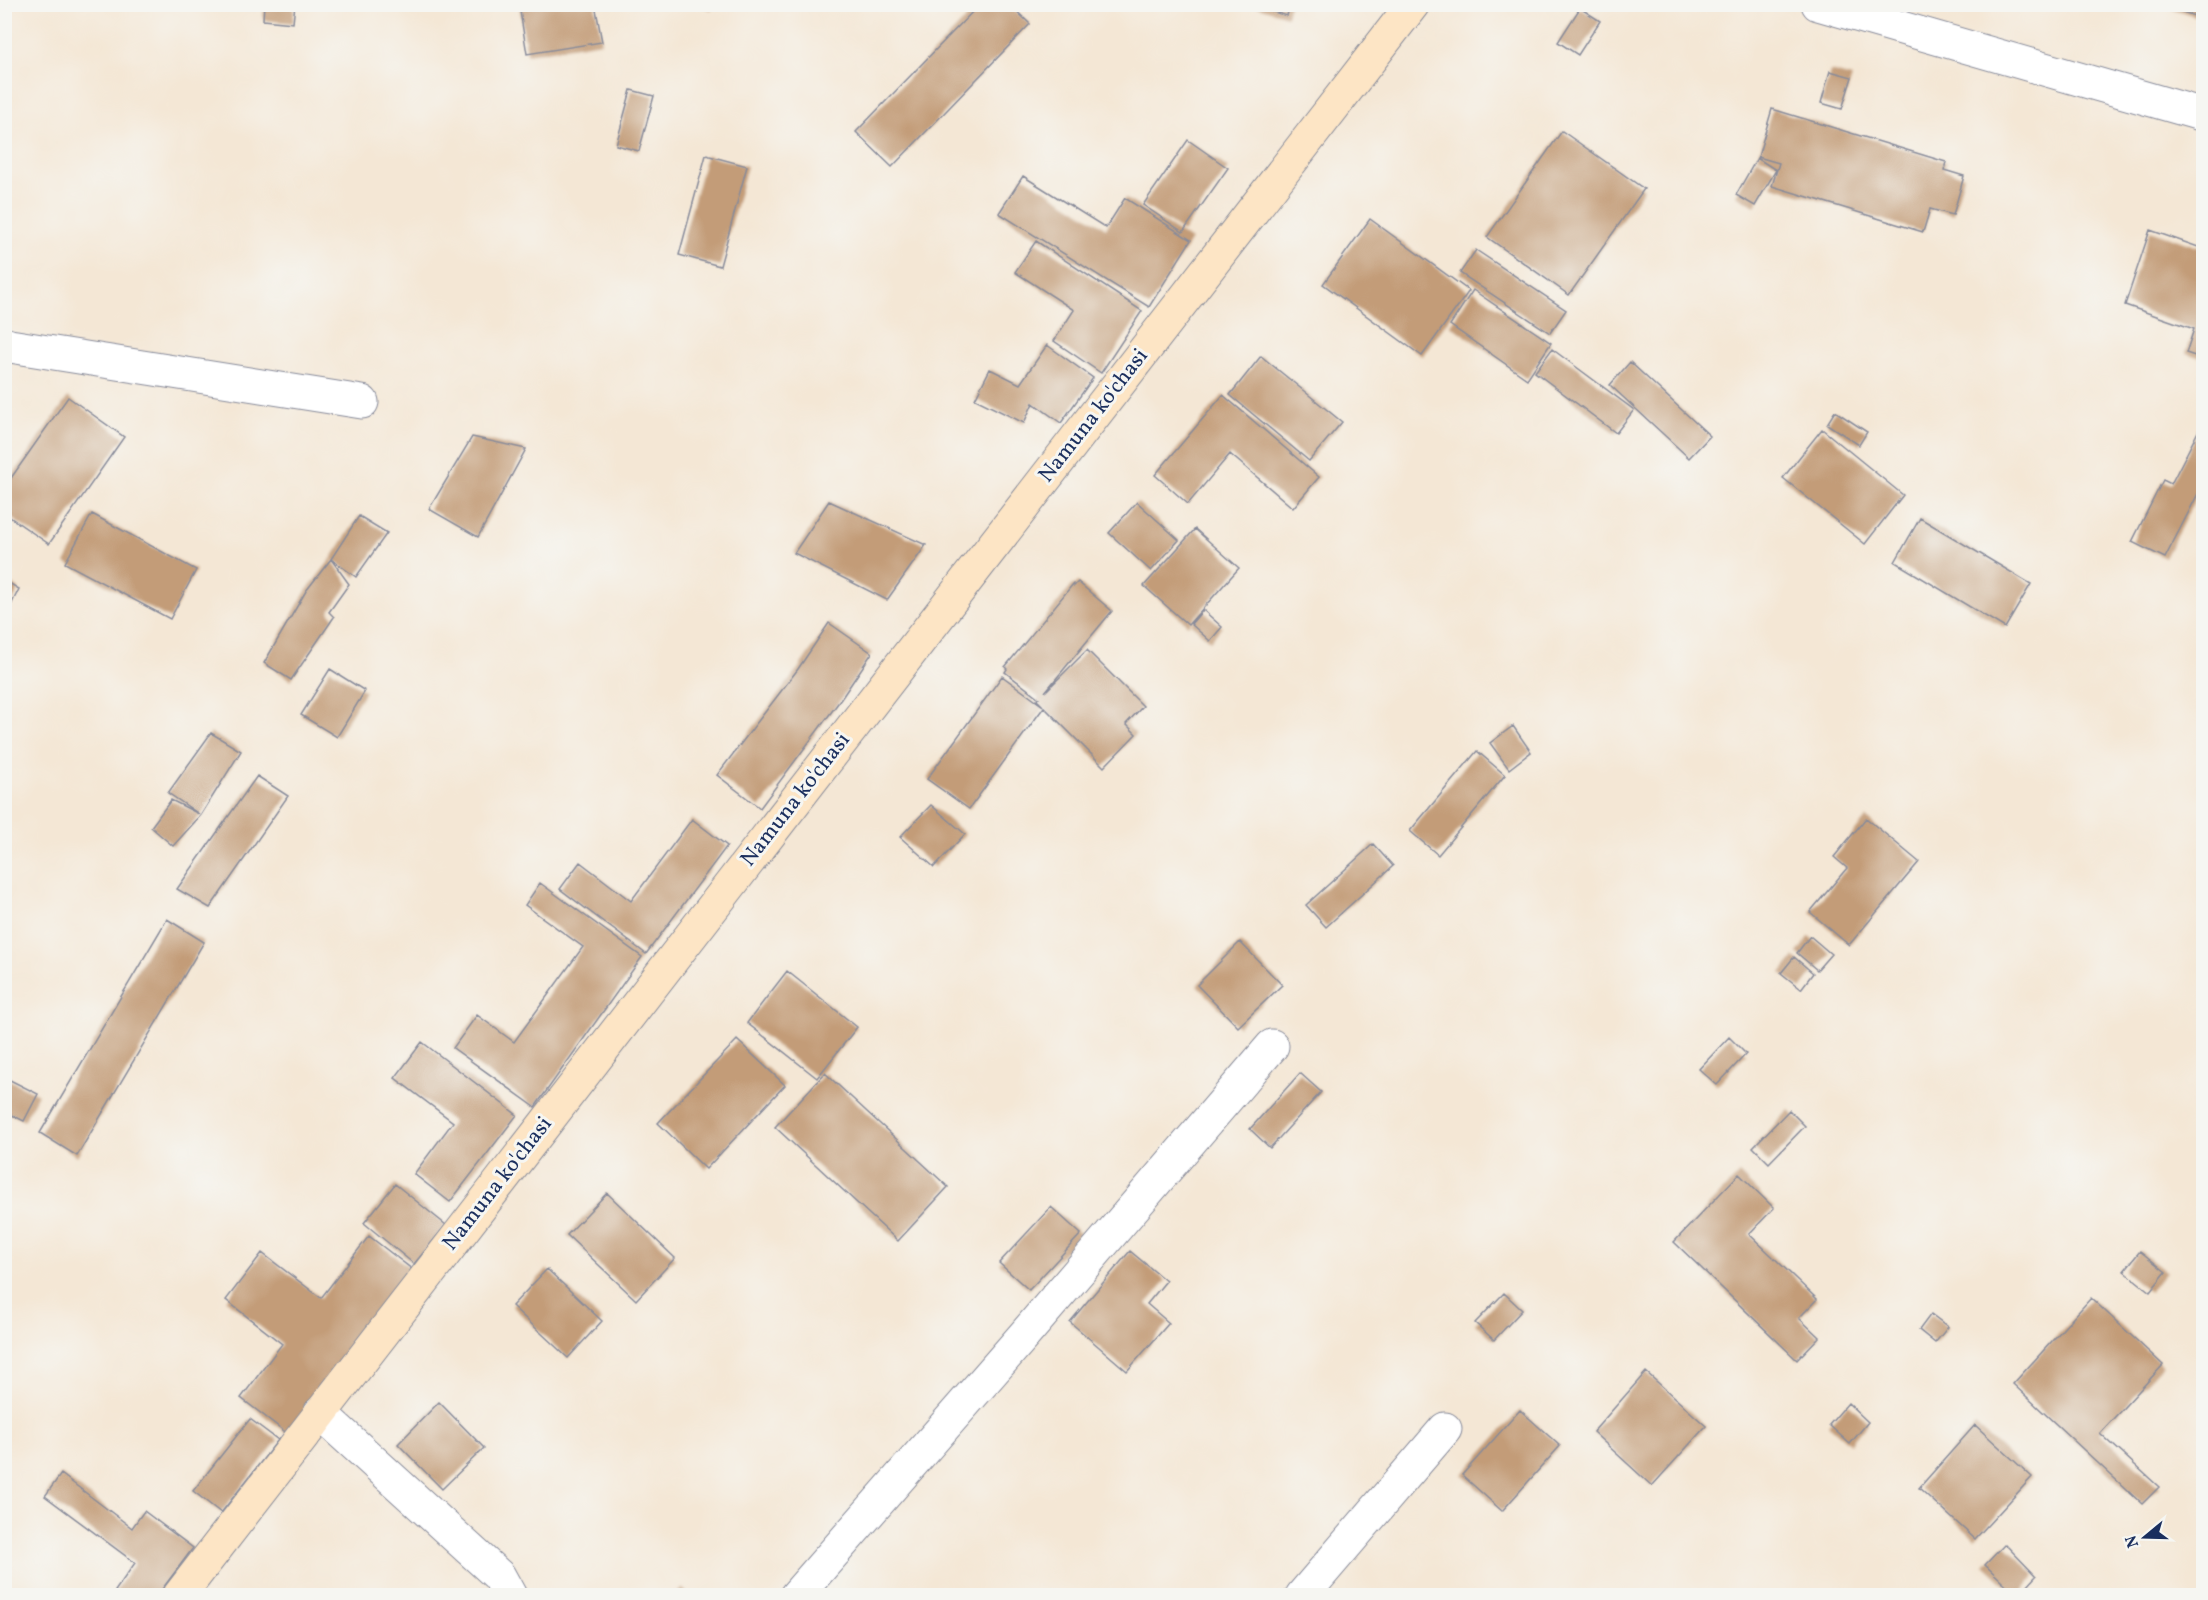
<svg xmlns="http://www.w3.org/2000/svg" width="2208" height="1600" viewBox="0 0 2208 1600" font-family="Vollkorn,serif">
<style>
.building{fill:#c39c78}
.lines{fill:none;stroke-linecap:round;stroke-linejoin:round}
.street-casing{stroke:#888b9a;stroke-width:35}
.secondary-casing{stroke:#888b9a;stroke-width:35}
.street{stroke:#fff;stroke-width:33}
.secondary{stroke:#fde5c5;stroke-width:33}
.labels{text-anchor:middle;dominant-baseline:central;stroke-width:6;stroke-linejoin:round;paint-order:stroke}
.street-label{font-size:22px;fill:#1b2f5e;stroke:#f6f6f2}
</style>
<rect width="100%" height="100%" fill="#f6f6f2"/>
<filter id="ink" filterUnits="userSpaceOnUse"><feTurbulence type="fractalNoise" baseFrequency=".0167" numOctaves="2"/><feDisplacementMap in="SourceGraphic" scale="12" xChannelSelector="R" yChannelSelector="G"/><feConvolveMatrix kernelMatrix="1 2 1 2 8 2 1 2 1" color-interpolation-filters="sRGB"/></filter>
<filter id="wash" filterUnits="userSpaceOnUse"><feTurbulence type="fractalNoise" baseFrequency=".008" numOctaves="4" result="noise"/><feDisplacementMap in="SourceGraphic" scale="24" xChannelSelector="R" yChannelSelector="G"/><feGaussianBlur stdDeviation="1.35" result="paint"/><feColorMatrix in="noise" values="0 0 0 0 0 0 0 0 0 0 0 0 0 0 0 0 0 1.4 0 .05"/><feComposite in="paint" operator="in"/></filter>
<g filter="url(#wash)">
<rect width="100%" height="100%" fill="#f4e7d5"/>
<g id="blocks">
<path class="building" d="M264,4H295L293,23L263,20Z
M595,4L602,42L527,54L519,5Z
M695,4H713L711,10Z
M980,4H1009L1030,24L892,167L856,132Z
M1248,4H1290L1287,16Z
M2161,5H2204V19Z
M1580,8L1600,21L1578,55L1558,42Z
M1830,71L1852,77L1842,109L1821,103Z
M631,90L654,96L639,151L616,145Z
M1772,109L1946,162L1944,170L1964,176L1953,215L1930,209L1923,232L1772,186L1779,163L1758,157Z
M1562,131L1644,189L1569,295L1487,237Z
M1188,140L1228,168L1183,232L1143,205Z
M706,155L747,166L720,266L679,255Z
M1757,158L1776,170L1755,206L1736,195Z
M1023,176L1106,228L1125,198L1191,240L1149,307L999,213Z
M1370,219L1469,291L1422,356L1323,284Z
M2150,230L2204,249V359L2186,353L2194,329L2125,305Z
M1036,241L1142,311L1101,373L1054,341L1074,310L1015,272Z
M1476,250L1566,310L1550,333L1460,273Z
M1473,290L1551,343L1527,379L1450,325Z
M1047,345L1093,378L1061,423L1033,403L1024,423L975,399L990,369L1020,384Z
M1552,349L1634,410L1616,433L1535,372Z
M1261,356L1342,422L1309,461L1230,395Z
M1630,362L1710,436L1689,458L1610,385Z
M1223,395L1319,477L1293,508L1230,454L1188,504L1155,475Z
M68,397L124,437L49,544L4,513V488Z
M1835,411L1867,432L1859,445L1827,424Z
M2204,420V482L2165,558L2132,542L2163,480L2171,484Z
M1822,429L1903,495L1865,544L1783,478Z
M472,437L526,449L478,537L429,509Z
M829,501L926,545L887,600L794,553Z
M1137,502L1179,540L1151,571L1109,533Z
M92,514L196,570L170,619L65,563Z
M359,516L387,533L356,577L331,559Z
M1920,518L2031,584L2005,628L1895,562Z
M1195,529L1239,568L1188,625L1144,586Z
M331,559L349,584L329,612L334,617L291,680L264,663L306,591Z
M4,580L19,589L4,619Z
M1078,582L1112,611L1045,692L1087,650L1143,706L1126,724L1136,734L1104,767L1044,707L969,809L927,779L1002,676L1043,706L1037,700L1039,698L1005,672L1007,669L1005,667L1073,584L1074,586Z
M1203,610L1222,627L1210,641L1191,624Z
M829,623L872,653L841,699L760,808L717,775L798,669Z
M330,669L365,691L337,737L301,715Z
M1513,726L1531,752L1509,769L1490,743Z
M211,733L241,751L201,815L173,846L151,827L171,800L199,814L168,793Z
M1477,751L1505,775L1438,855L1410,831Z
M257,776L288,796L210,908L177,889Z
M931,805L965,834L934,867L900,837Z
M1866,818L1919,862L1849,945L1810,912L1847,868L1834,857Z
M692,819L727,846L646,954L560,889L580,862L631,901Z
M1373,844L1393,866L1326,927L1306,905Z
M540,883L642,957L535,1107L453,1048L477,1015L514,1042L583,947L525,905Z
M167,919L204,942L77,1156L40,1133Z
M1810,936L1831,954L1817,970L1797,953Z
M1240,942L1282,985L1238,1027L1197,985Z
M1794,957L1813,973L1801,989L1781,973Z
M787,971L857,1027L817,1078L747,1023Z
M1729,1037L1746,1054L1717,1085L1699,1069Z
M737,1040L785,1085L706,1169L658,1123Z
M422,1042L517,1115L450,1202L414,1174L453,1122L395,1078Z
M825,1073L948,1187L898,1241L775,1127Z
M1300,1073L1321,1092L1270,1148L1250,1129Z
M4,1077L38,1094L24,1121L4,1111Z
M1789,1110L1805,1126L1769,1163L1753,1147Z
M1739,1174L1774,1208L1749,1234L1817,1299L1799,1318L1819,1337L1797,1360L1674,1242Z
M395,1184L446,1225L414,1264L364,1223Z
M607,1193L675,1258L636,1300L567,1235Z
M1051,1207L1081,1234L1029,1290L999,1263Z
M369,1236L413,1270L288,1434L241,1398L282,1344L226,1300L262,1253L321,1298Z
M1130,1251L1166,1281L1147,1304L1169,1323L1127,1371L1070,1322Z
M2140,1251L2166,1272L2150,1292L2124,1271Z
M547,1269L602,1321L568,1358L512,1306Z
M1504,1293L1522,1310L1494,1340L1475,1323Z
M2091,1298L2163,1365L2100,1433L2159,1487L2142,1504L2013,1384Z
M1931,1314L1948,1327L1935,1343L1919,1330Z
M1646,1372L1706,1426L1652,1486L1593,1432Z
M439,1402L484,1448L442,1489L398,1444Z
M1848,1403L1868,1422L1850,1444L1829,1425Z
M1520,1410L1560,1446L1502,1511L1462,1475Z
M250,1419L278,1440L221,1513L193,1491Z
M1975,1425L2032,1477L1975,1539L1919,1488Z
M61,1474L132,1528L144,1511L193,1548L157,1596H121L115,1591L135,1563L45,1496Z
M2005,1544L2036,1576L2018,1596L1985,1565Z
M682,1588L690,1596H675Z"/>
</g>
</g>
<g filter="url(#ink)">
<use href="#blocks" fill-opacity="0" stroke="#888b9a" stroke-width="1.5"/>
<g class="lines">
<defs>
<path id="street" d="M1818,4L2204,115
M4,344L10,346L362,402
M320,1413L499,1576L510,1596
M796,1596L1026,1333L1272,1046
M1302,1596L1445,1429"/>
<path id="secondary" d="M179,1596L1413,4"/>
</defs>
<use href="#street" class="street-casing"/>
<use href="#secondary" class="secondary-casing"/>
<use href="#street" class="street"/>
<use href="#secondary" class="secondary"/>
</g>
</g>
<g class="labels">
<g class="street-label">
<text transform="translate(1094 416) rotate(-52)">Namuna ko'chasi</text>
<text transform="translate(796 800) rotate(-52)">Namuna ko'chasi</text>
<text transform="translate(498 1184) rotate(-52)">Namuna ko'chasi</text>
</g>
</g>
<rect width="2208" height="1600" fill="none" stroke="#f6f6f2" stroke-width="24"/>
<g transform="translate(2145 1537) rotate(251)" stroke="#f6f6f2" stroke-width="4.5" paint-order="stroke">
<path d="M0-4.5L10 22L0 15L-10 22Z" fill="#1b2f5e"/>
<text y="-9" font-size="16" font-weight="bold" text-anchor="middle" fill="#1b2f5e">N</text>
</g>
</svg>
